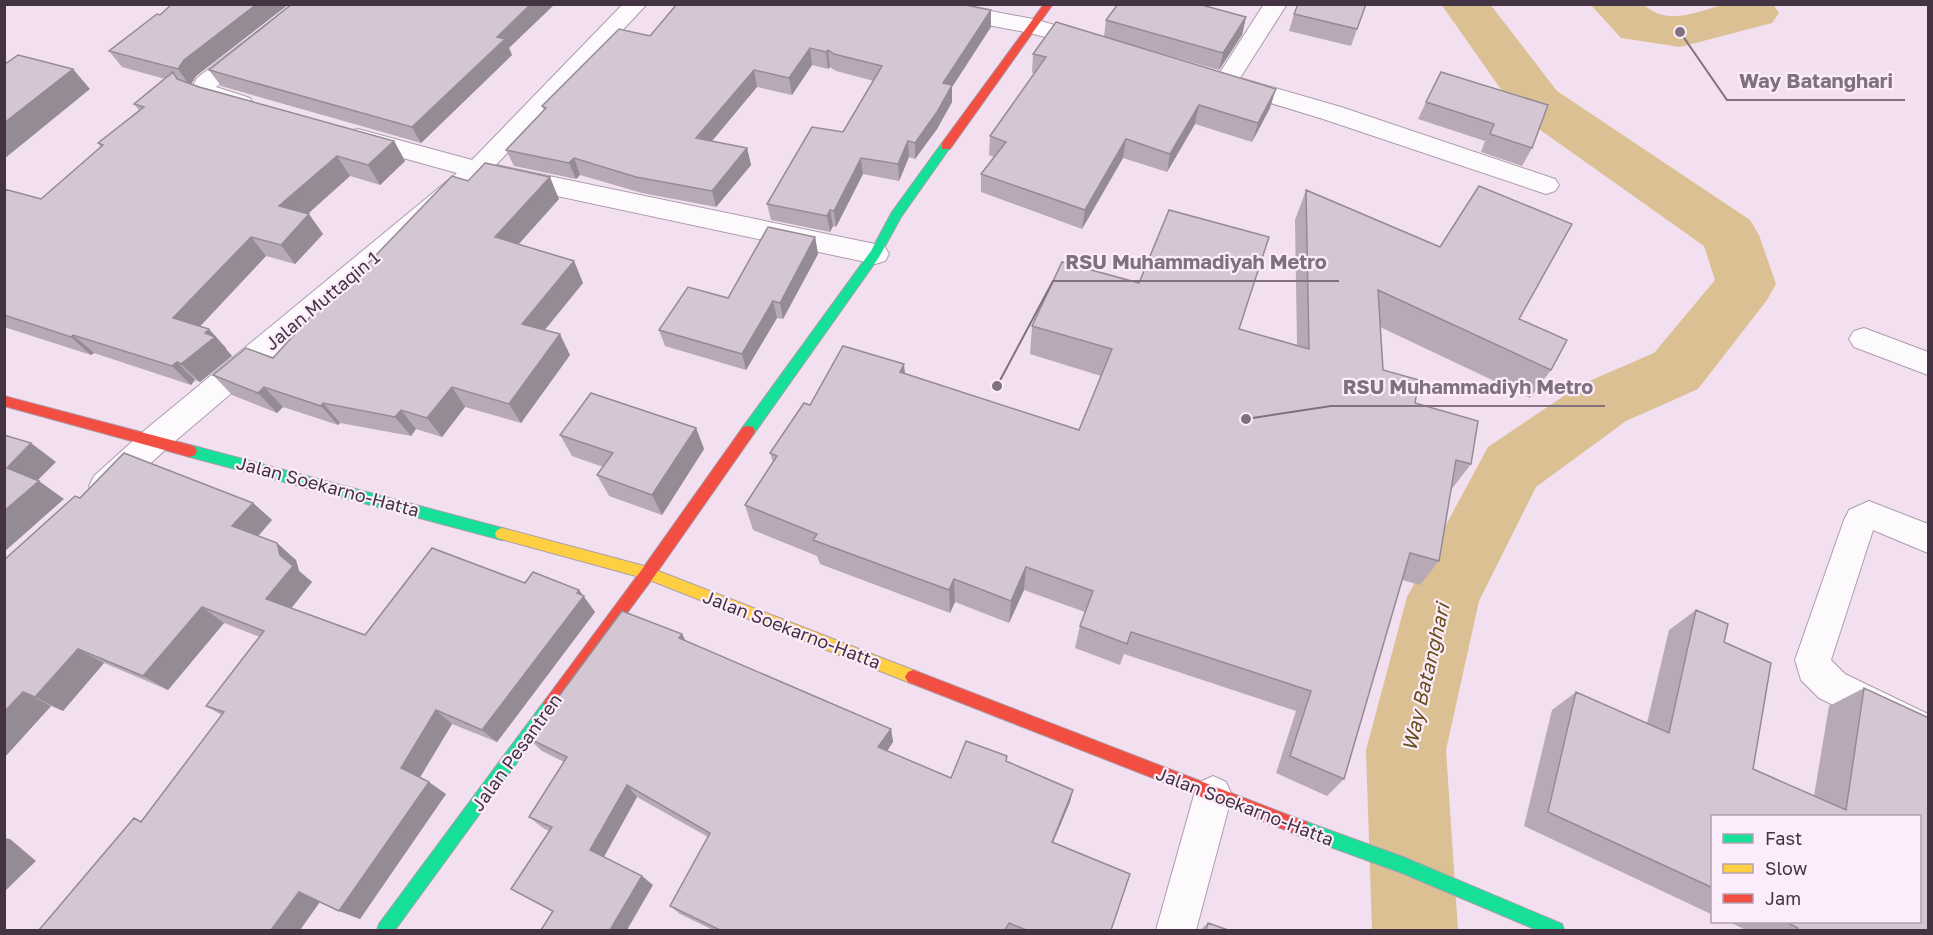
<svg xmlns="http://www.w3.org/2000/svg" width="1933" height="935" viewBox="0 0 1933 935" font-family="'Golos Text',sans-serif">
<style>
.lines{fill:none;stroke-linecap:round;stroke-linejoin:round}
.river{fill:#dac092;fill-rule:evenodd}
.street-casing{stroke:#ad9dac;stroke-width:2}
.fast-casing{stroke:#ad9dac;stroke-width:2}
.slow-casing{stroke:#ad9dac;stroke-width:2}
.jam-casing{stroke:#ad9dac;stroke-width:2}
.street{fill:#fdfafd;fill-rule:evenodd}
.fast{fill:#16e098;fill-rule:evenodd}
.slow{fill:#ffcf43;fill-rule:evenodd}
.jam{fill:#f24e42;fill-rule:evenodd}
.wall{fill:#b7aab6}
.shaded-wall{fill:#958b94}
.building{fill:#d5c6d4;stroke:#958b94;stroke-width:1.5}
.labels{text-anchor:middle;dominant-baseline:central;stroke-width:4.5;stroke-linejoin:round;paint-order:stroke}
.street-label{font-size:18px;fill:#443342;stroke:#fdecfb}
.water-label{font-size:20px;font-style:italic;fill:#634f18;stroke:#fdecfb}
.leader{fill:none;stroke:#81707f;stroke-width:2}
.callout-dot{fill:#81707f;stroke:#fdecfb;stroke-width:2}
.callout-label{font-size:20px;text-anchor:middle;font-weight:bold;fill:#81707f;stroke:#fdecfb;stroke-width:4.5;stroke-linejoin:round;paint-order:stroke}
</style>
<rect width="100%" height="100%" fill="#f2e0f1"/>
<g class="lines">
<path class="river" d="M1441,4H1490L1557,91L1750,220L1759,235L1776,284L1767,300L1698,389L1626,421L1536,487L1479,601L1446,750L1458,930H1372L1366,750L1407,597L1488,447L1580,385L1654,353L1715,280L1704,246L1519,115Z
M1590,4H1643C1668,28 1700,10 1726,4C1740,1 1759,4 1773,4L1779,13L1772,23L1680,47L1621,38Z"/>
<defs>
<path id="street" d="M293,4H319L216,87L250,98L253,104L250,110L241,112L193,97L190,91L197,78Z
M623,4H647L496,165L875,244L885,247L889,254L885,261L875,264L482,180L167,448L116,496L105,500L94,496L89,486L94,476L145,430L457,173L349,143L345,137L349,131L358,129L472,160Z
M904,4H954L1033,19L1098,37L1102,42L1098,47L1090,49L1030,33L915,11L907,9Z
M1264,4H1287L1240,78L1341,107L1555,179L1559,185L1555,191L1546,194L1537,191L1323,119L1218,87L1214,82Z
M1864,328L1928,352V375L1854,347L1849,339L1854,331Z
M1869,501L1928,524V553L1873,530L1831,660L1845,674L1928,714V751L1819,698L1801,680L1795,660L1844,520L1849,510Z
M1213,776L1226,782L1232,795L1196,930H1156L1194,795L1200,782Z"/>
<path id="fast" d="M946,142L951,146L901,217L879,257L753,435H743L741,431L743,427L871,251L892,212L942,143Z
M190,445L502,528L507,530L509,534L507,538L502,540L190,457L185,455L183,451L185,447Z
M551,697L556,699L559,704L556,709L395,930H377L379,924L546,699Z
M1301,820L1403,857L1562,924L1564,930H1537L1402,873L1295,834L1293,828L1295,822Z"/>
<path id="slow" d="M502,528L648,567L918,672L921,677L918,682L913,684L647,579L497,538L495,534L497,530Z"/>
<path id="jam" d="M1044,4H1053L950,149H942V143Z
M4,396L190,445L195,447L197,451L195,455L190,457L4,406Z
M748,426L753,427L755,431L753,435L653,578L556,709L551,711L546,709L543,704L546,699L643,568L743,427Z
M913,670L1301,820L1307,822L1309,828L1307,834L1301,836L908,682L905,677L908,672Z"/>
</defs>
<use href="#street" class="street-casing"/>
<use href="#fast" class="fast-casing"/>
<use href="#slow" class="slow-casing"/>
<use href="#jam" class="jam-casing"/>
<use href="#street" class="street"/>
<use href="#fast" class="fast"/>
<use href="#slow" class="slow"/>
<use href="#jam" class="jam"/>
</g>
<path class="wall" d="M172,4H289L196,76L191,84L394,141L405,161L380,185L350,176L308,214L323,234L295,264L266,256L200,326L226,348V349L232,356L200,382L195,380L191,385L94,353L91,355L4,327V189L41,199L101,147L98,143L139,110L134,104L165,79L122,67L109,51L160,15Z
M1366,4L1351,46L1289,31L1294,14Z
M1200,5L1246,17L1242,35L1219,70L1132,45L1270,108L1252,142L1195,124L1167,172L1123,158L1082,229L981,192V174L994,157L989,155L990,136L1034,73H1032L1033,54L1104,37L1106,20Z
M991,10V27L952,87V102L937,129L915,159L909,157L899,181L863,174L836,227L833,226L830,232L771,220L767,204L843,132L874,81L836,71L830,67L828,69L812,65L792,95L757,87L712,141L747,148L751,165L716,207L642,193L580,175L576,179L514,166L506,150L544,110L542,106L650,36Z
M509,48L512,55L421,143L221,86L209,70Z
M1441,72L1532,148L1522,166L1481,152L1485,141L1418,119L1426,102Z
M468,181L559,199L519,244L574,261L583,283L545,330L570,355L521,423L465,407L442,437L416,429L411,436L340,423L338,425L283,407L277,413L232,395L213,375L273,358L352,280Z
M1306,190L1519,319L1551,370L1530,398L1380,327L1383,370L1471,464L1451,490L1439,561L1420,585L1402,580L1344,779L1327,796L1276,773L1296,711L1124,654L1120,665L1075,648L1080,626L1085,612L1024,590L1009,623L955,602L950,613L820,564L817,556L753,530L745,505L773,462L770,453L810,405L905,374L1079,430L1101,376L1030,354L1032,326L1239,329L1297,345L1295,220Z
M815,237L818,254L783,319L777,318L746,370L665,346L659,330L728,298Z
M696,428L704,449L662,515L609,496L597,475L603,467L572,456L560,435Z
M80,498L253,503L272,520L258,536L296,560L299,571L312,582L291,608L365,635L525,583L579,590L595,612L497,742L452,724L420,778L446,794L360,919L339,911L320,902L300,930H39L142,821L222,715L206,706L260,637L224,623L168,690L104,663L63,711L51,706L4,758Z
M1696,610L1724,642L1753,769L1814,796L1829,706L1864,688L1929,930H1746L1727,921H1920L1713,816V915L1524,826L1552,710L1576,692L1647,723L1669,630Z
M682,634L685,641L891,729L893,742L887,751L951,778L1007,756V761L1070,802L1053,842L1111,930H713L680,914L670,906L708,837L637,797L604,857L653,885L553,912L511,889L549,831L543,828L529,817L564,762L542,751L528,738Z
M1208,923L1228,930H1200Z"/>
<path class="shaded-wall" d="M257,4H289L196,76L190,86L178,69L184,60Z
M531,4H555L509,48L512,55L421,143L412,127L497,37Z
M991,10V27L952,87V102L937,129L915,159V143L943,83Z
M1246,17L1242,35L1219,70L1223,53Z
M810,48L812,65L792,95L789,78Z
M828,50L830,67L828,69L826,52Z
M73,69L90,89L4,159V123Z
M754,70L757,87L701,154L696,138Z
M1276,89L1270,108L1252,142L1258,123Z
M1199,105L1195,124L1167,172L1170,154Z
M1126,139L1123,158L1082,229L1085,210Z
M394,141L405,161L380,185L368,165Z
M908,141L909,157L899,181L898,164Z
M747,148L751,165L716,207L712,191Z
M337,156L350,176L294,226L279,206Z
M574,158L580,175L576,179L569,163Z
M861,158L863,174L836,227L834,211Z
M550,177L559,199L506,258L495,237Z
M830,210L833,226L830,232L827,216Z
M309,214L323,234L295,264L281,245Z
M251,237L266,256L191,336L173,318Z
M815,237L818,254L783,319L780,303Z
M574,261L583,283L533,344L522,324Z
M773,301L777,318L746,370L742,354Z
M209,329L226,348V349L232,356L200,382L181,364Z
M560,334L570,355L521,423L509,404Z
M73,335L94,353L91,355L71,337Z
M177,362L195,380L191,385L172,366Z
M904,364L907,392L900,372Z
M264,387L283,407L277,413L258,393Z
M452,387L465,407L442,437L427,418Z
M323,403L340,423L338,425L321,406Z
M401,410L416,429L411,436L395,417Z
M696,428L704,449L662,515L652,495Z
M31,443L56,462L32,486L7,468Z
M39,481L64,499L4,552V511Z
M253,503L272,520L252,543L232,526Z
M277,543L296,560L299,571L312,582L286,615L266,599L280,555Z
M1026,567L1024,590L1009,623L1011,601Z
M954,579L955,602L950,613L949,590Z
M579,590L595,612L497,742L482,730Z
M202,607L224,623L168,690L143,676Z
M682,634L690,649L679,638Z
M78,649L104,663L63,711L35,697Z
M23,692L51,706L4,758V712Z
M436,710L452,724L418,780L401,768Z
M891,729L893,742L881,760L878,747Z
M429,782L446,794L360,919L339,911Z
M627,785L637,797L602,860L590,850Z
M1073,790L1070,802L1049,852L1052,842Z
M4,838L10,839L36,861L4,892Z
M642,876L653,885L627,930H610Z
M299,892L321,900L300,930H271Z"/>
<path class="building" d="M172,4H257L184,60L178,69L109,51L157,14L160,15Z
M292,4H531L497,37L505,39L412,127L209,70Z
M677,4H960L991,10L943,83L952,85L937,112L915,143L908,141L898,164L861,158L834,211L830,210L827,216L767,204L812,127L843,132L882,66L834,54L828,50L826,52L810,48L789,78L754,70L696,138L747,148L712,191L636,177L574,158L569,163L506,150L546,108L542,106L619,29L650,36Z
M1118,4H1198L1246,17L1223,53L1106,20Z
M1298,4H1366L1357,29L1294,14Z
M1056,22L1276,89L1258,123L1199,105L1170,154L1126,139L1085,210L981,174L1006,142L990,136L1046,57L1033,54Z
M18,55L73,69L4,123V65Z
M173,72L177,79L199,87L394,141L368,165L337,156L279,206L309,214L281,245L251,237L173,318L209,329L205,333L215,337L181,364L177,362L172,366L73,335L71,337L4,315V189L41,199L103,145L98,143L144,107L134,104Z
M1441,72L1548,105L1532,148L1490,134L1494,124L1426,102Z
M485,163L550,177L495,237L574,261L522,324L560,334L509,404L452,387L427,418L401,410L395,417L323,403L321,406L264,387L258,393L213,375L246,348L273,358L345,278L352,280L452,176L468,181Z
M1479,186L1572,224L1519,319L1567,340L1551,370L1378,290L1383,370L1419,380L1415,403L1478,421L1471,464L1456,460L1439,561L1410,553L1344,779L1290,756L1311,691L1131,632L1127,644L1080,626L1093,591L1026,567L1011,601L954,579L949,590L813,540L817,534L745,505L777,456L770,453L804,403L810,405L843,346L904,364L900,372L1079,430L1112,349L1032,326L1062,262L1139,283L1169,210L1269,237L1239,329L1309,349L1306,190L1440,247Z
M768,227L815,237L780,303L773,301L742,354L659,330L688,287L728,298Z
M591,393L696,428L652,495L597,475L613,453L560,435Z
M4,435L31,443L7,468L39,481L4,511Z
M124,453L253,503L232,526L277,543L280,555L293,566L266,599L365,635L432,548L525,583L533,572L579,590L577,593L584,596L482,730L436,710L401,768L429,782L339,911L299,892L271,930H39L134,818L141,822L224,712L206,706L264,631L202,607L143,676L78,649L35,697L23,692L4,712V560L75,496L80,498Z
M1696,610L1728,624L1724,642L1771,663L1753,769L1846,810L1864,688L1929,718V930H1797L1798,928L1784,921H1920V816H1713V888L1548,812L1576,692L1669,733Z
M622,611L682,634L679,638L891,729L878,747L951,778L966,741L1007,756L1006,761L1073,790L1052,842L1130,874L1111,930H1026L1009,923L1005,930H720L670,906L710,833L627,785L590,850L642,876L610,930H541L553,911L511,889L552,827L529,817L567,757L528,738Z
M1208,923L1228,930H1206Z"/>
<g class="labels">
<g class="street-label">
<text transform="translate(322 300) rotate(-40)">Jalan Muttaqin 1</text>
<text transform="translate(328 486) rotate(15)">Jalan Soekarno-Hatta</text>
<text transform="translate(792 629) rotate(21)">Jalan Soekarno-Hatta</text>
<text transform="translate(516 752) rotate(-54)">Jalan Pesantren</text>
<text transform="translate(1245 806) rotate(21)">Jalan Soekarno-Hatta</text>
</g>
<g class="water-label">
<text transform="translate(1425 677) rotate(-77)">Way Batanghari</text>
</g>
</g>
<path class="leader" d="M1680 32L1727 100H1905M997 386L1053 281H1339M1246 419L1331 406H1605"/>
<g class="callout-dot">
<circle cx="1680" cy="32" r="6"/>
<circle cx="997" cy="386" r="6"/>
<circle cx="1246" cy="419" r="6"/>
</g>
<g class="callout-label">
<text x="1816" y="88">Way Batanghari</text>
<text x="1196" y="269">RSU Muhammadiyah Metro</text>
<text x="1468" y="394">RSU Muhammadiyh Metro</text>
</g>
<rect width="1933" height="935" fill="none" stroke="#443342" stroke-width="12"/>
<rect x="1711" y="815" width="210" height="108" fill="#fdecfb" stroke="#b3a2b1" stroke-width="1.5"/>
<rect x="1723" y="834" width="30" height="9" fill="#16e098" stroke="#b3a2b1" stroke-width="1.5"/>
<text x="1765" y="845" font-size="18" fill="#443342">Fast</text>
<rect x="1723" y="864" width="30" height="9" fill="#ffcf43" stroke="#b3a2b1" stroke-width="1.5"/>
<text x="1765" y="875" font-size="18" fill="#443342">Slow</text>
<rect x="1723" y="894" width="30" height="9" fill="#f24e42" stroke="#b3a2b1" stroke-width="1.5"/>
<text x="1765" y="905" font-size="18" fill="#443342">Jam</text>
</svg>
